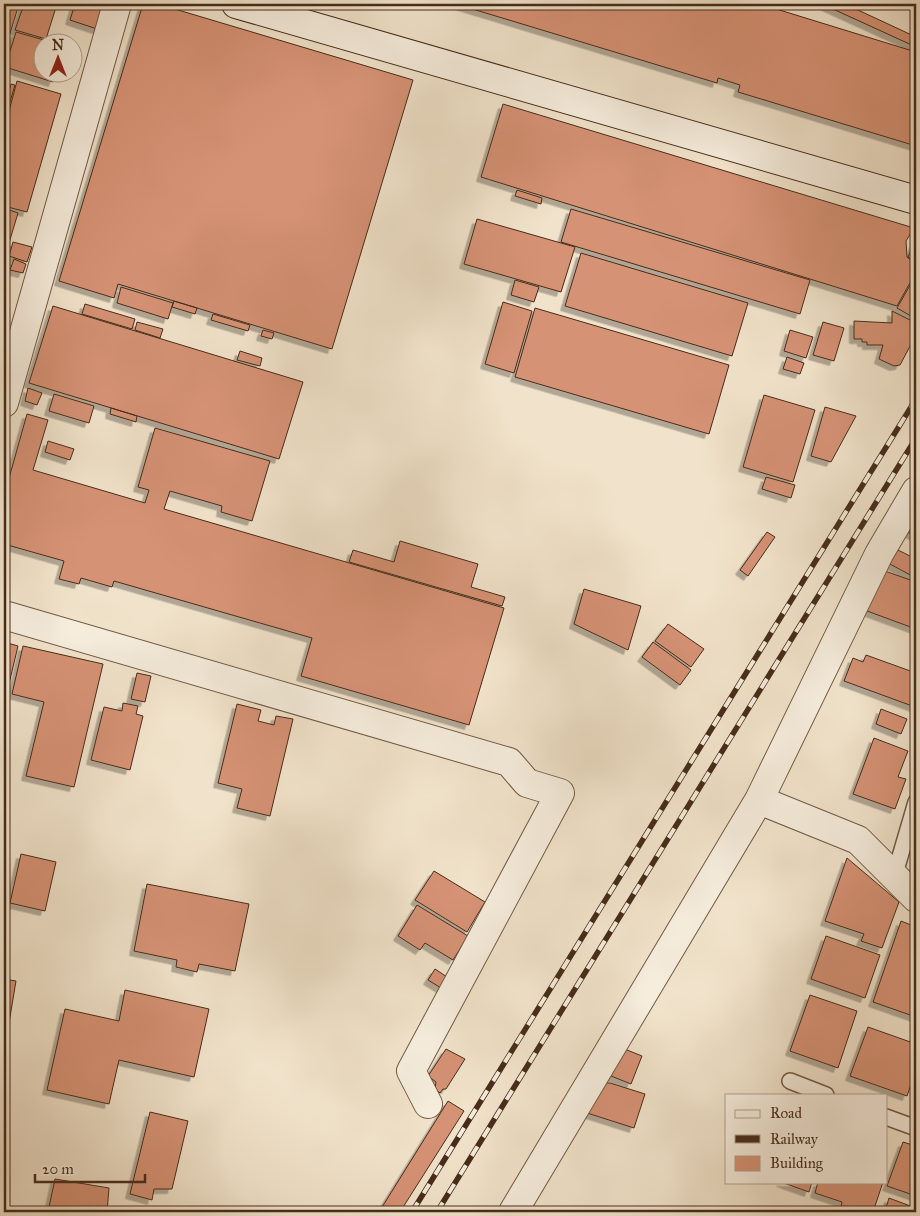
<svg xmlns="http://www.w3.org/2000/svg" width="920" height="1216" viewBox="0 0 920 1216" font-family="'IM FELL Great Primer',serif">
<style>
.building{fill:#d69274;stroke:#462c1a;filter:url(#shadow)}
.lines{fill:none;stroke-linecap:round;stroke-linejoin:round}
.lane-casing{stroke:#715a46;stroke-width:18}
.street-casing{stroke:#715a46;stroke-width:30}
.secondary-casing{stroke:#462c1a;stroke-width:30}
.lane{stroke:#f6eddd;stroke-width:15}
.street{stroke:#f6eddd;stroke-width:28}
.secondary{stroke:#f6eddd;stroke-width:28}
.rail-casing{stroke:#462c1a;stroke-width:5.5}
.rail{stroke:#f6eddd;stroke-width:4;stroke-dasharray:11;stroke-linecap:butt}
</style>
<defs>
<filter id="shadow"><feDropShadow dx="-4.5" dy="4.5" stdDeviation="0" flood-color="#0004"/></filter>
</defs>
<rect width="100%" height="100%" fill="#f1e3cb"/>
<filter id="stains"><feTurbulence type="fractalNoise" baseFrequency=".004" numOctaves="4"/><feColorMatrix values="0 0 0 0 .2 0 0 0 0 .09 0 0 0 0 .02 0 0 0 .5 -.17"/></filter>
<radialGradient id="worn" r=".72"><stop offset=".6" stop-color="#630" stop-opacity="0"/><stop offset="1" stop-color="#630" stop-opacity=".3"/></radialGradient>
<path class="building" d="M4,4H19L4,53Z
M24,4H57L46,39L15,30Z
M75,4H108L100,30L70,20Z
M143,4H158L413,80L332,349L118,284L114,298L59,281Z
M456,4H760L916,52V146L738,92L740,85L718,78L717,83Z
M822,4H845L916,37V47Z
M16,32L51,42H42V72H56L53,82L5,67Z
M17,81L61,94L27,212L4,206V130Z
M11,84L15,85L9,105H5Z
M503,104L914,228L906,241L907,257L916,264V272L897,306L481,177Z
M517,190L542,198L541,204L515,196Z
M4,208L18,213L6,253L4,252Z
M571,209L810,280L800,314L561,242Z
M477,219L575,247L561,292L464,264Z
M916,240V262L908,257Z
M13,242L32,247L27,262L9,256Z
M581,253L748,303L732,356L565,306Z
M14,259L26,264L23,273L10,270Z
M916,275V319L897,308Z
M515,280L539,287L534,302L511,295Z
M121,287L173,303L168,319L117,303Z
M174,301L197,308L195,314L172,307Z
M503,302L532,311L514,373L485,364Z
M85,304L135,319L132,329L82,314Z
M53,306L303,382L279,459L29,383Z
M535,308L729,365L709,434L515,377Z
M892,311L916,323V335L900,365L894,366L879,359L883,345H867V342H862V339H854V321L892,323Z
M213,314L250,325L248,331L211,320Z
M137,322L163,329L160,338L135,330Z
M823,322L844,328L834,361L813,355Z
M263,330L274,333L272,339L261,336Z
M790,330L813,337L806,358L784,351Z
M240,351L262,358L260,366L237,360Z
M787,357L804,363L800,374L783,369Z
M28,388L42,393L37,405L25,401Z
M54,394L94,406L89,423L49,411Z
M764,395L815,410L793,482L743,467Z
M825,407L856,416L831,462L811,456Z
M111,408L137,416L136,422L110,414Z
M27,414L48,420L33,470L145,503L149,490L138,487L155,428L270,461L252,521L221,512L222,506L170,491L164,509L504,608L469,725L301,676L312,638L114,581L112,587L81,578L79,584L59,579L64,561L4,544V496Z
M48,441L74,449L70,460L45,452Z
M766,477L795,485L791,498L762,489Z
M916,514V536L907,532Z
M767,532L775,537L748,576L740,570Z
M400,541L478,564L471,587L505,597L502,606L349,562L353,550L394,562Z
M896,549L916,559V578L888,563Z
M882,570L916,582V629L867,611Z
M584,589L641,606L628,650L574,624Z
M668,624L704,649L691,667L655,641Z
M4,642L18,646L4,705Z
M653,642L691,670L680,685L642,657Z
M23,646L103,664L74,787L26,776L44,702L12,694Z
M866,655L916,673L915,707L844,681L853,658L863,662Z
M137,673L151,676L145,702L131,699Z
M123,703L138,706L136,714L143,716L130,770L91,760L104,707L122,711Z
M237,704L261,710L258,721L274,725L276,716L293,719L270,816L237,808L242,789L218,783Z
M881,709L907,719L901,734L876,724Z
M874,738L908,751L898,777L906,779L895,809L853,794Z
M21,854L56,862L45,911L10,903Z
M847,858L899,902L882,948L861,941L864,934L825,921Z
M434,871L485,902L467,932L415,900Z
M147,884L249,904L235,971L199,964L197,972L176,967L177,960L134,951Z
M417,905L468,936L453,960L425,943L420,950L398,936Z
M901,921L916,927V1017L873,1002Z
M826,936L880,955L865,998L811,979Z
M435,969L447,977L441,988L428,980Z
M4,979L16,981L6,1041L4,1040Z
M125,990L209,1009L194,1077L119,1060L109,1104L47,1090L65,1009L119,1021Z
M810,995L857,1011L838,1068L790,1051Z
M868,1027L916,1044V1070L907,1096L850,1076Z
M622,1048L642,1056L631,1084L611,1076Z
M446,1049L465,1059L446,1089H443L440,1093L435,1089L436,1082L428,1076Z
M602,1083H610L645,1094L634,1128L584,1112Z
M448,1101L464,1111L400,1212H379Z
M150,1112L188,1121L172,1189H154L152,1200L130,1194Z
M903,1142L916,1146V1196L887,1186Z
M55,1179L109,1188L107,1212H48Z
M781,1182H812L809,1192Z
M818,1182H883L873,1212H854L841,1208L842,1202L815,1193Z
M889,1198L913,1207L911,1212L885,1211Z"/>
<g class="lines">
<defs>
<path id="lane" d="M894,877L916,802
M790,1081L826,1095
M886,1117L916,1128"/>
<path id="street" d="M4,403L117,4
M4,615L509,762L527,783L560,793L411,1071L428,1104
M759,800L858,840L916,898
M513,1212L759,800L879,554L916,491"/>
<path id="secondary" d="M236,4L916,200"/>
</defs>
<use href="#lane" class="lane-casing"/>
<use href="#street" class="street-casing"/>
<use href="#secondary" class="secondary-casing"/>
<use href="#lane" class="lane"/>
<use href="#street" class="street"/>
<use href="#secondary" class="secondary"/>
<defs>
<path id="rail" d="M412,1212L916,399
M437,1212L916,438"/>
</defs>
<use href="#rail" class="rail-casing"/>
<use href="#rail" class="rail"/>
</g>
<rect width="920" height="1216" fill="none" stroke="#f1e3cb" stroke-width="20"/>
<rect x="5" y="5" width="910" height="1206" fill="none" stroke="#462c1a" stroke-width="2.5"/>
<rect x="10" y="10" width="900" height="1196" fill="none" stroke="#462c1a"/>
<rect x="725" y="1094" width="162" height="90" fill="#f6eddd" stroke="#b0a08f"/>
<rect x="735" y="1110" width="25" height="8" fill="#f6eddd" stroke="#b0a08f"/>
<text x="770" y="1118" font-size="15" fill="#462c1a">Road</text>
<rect x="735" y="1135" width="25" height="8" fill="#462c1a" stroke="#b0a08f"/>
<text x="770" y="1144" font-size="15" fill="#462c1a">Railway</text>
<rect x="735" y="1156" width="25" height="15" fill="#d69274" stroke="#b0a08f"/>
<text x="770" y="1168" font-size="15" fill="#462c1a">Building</text>
<g transform="translate(58 58)"><circle r="24" fill="#f6eddd" stroke="#b0a08f"/>
<path d="M0-4L9 19L0 12L-9 19Z" fill="#8f2418"/>
<text y="-8" font-size="14" font-weight="bold" text-anchor="middle" fill="#462c1a">N</text>
</g>
<path d="M35 1174v8h110v-8" fill="none" stroke="#462c1a" stroke-width="2.5"/>
<text x="42" y="1174" font-size="15" fill="#462c1a" stroke="#f6eddd" stroke-width="4" paint-order="stroke">20 m</text>
<rect width="100%" height="100%" filter="url(#stains)"/>
<rect width="100%" height="100%" fill="url(#worn)"/>
</svg>
